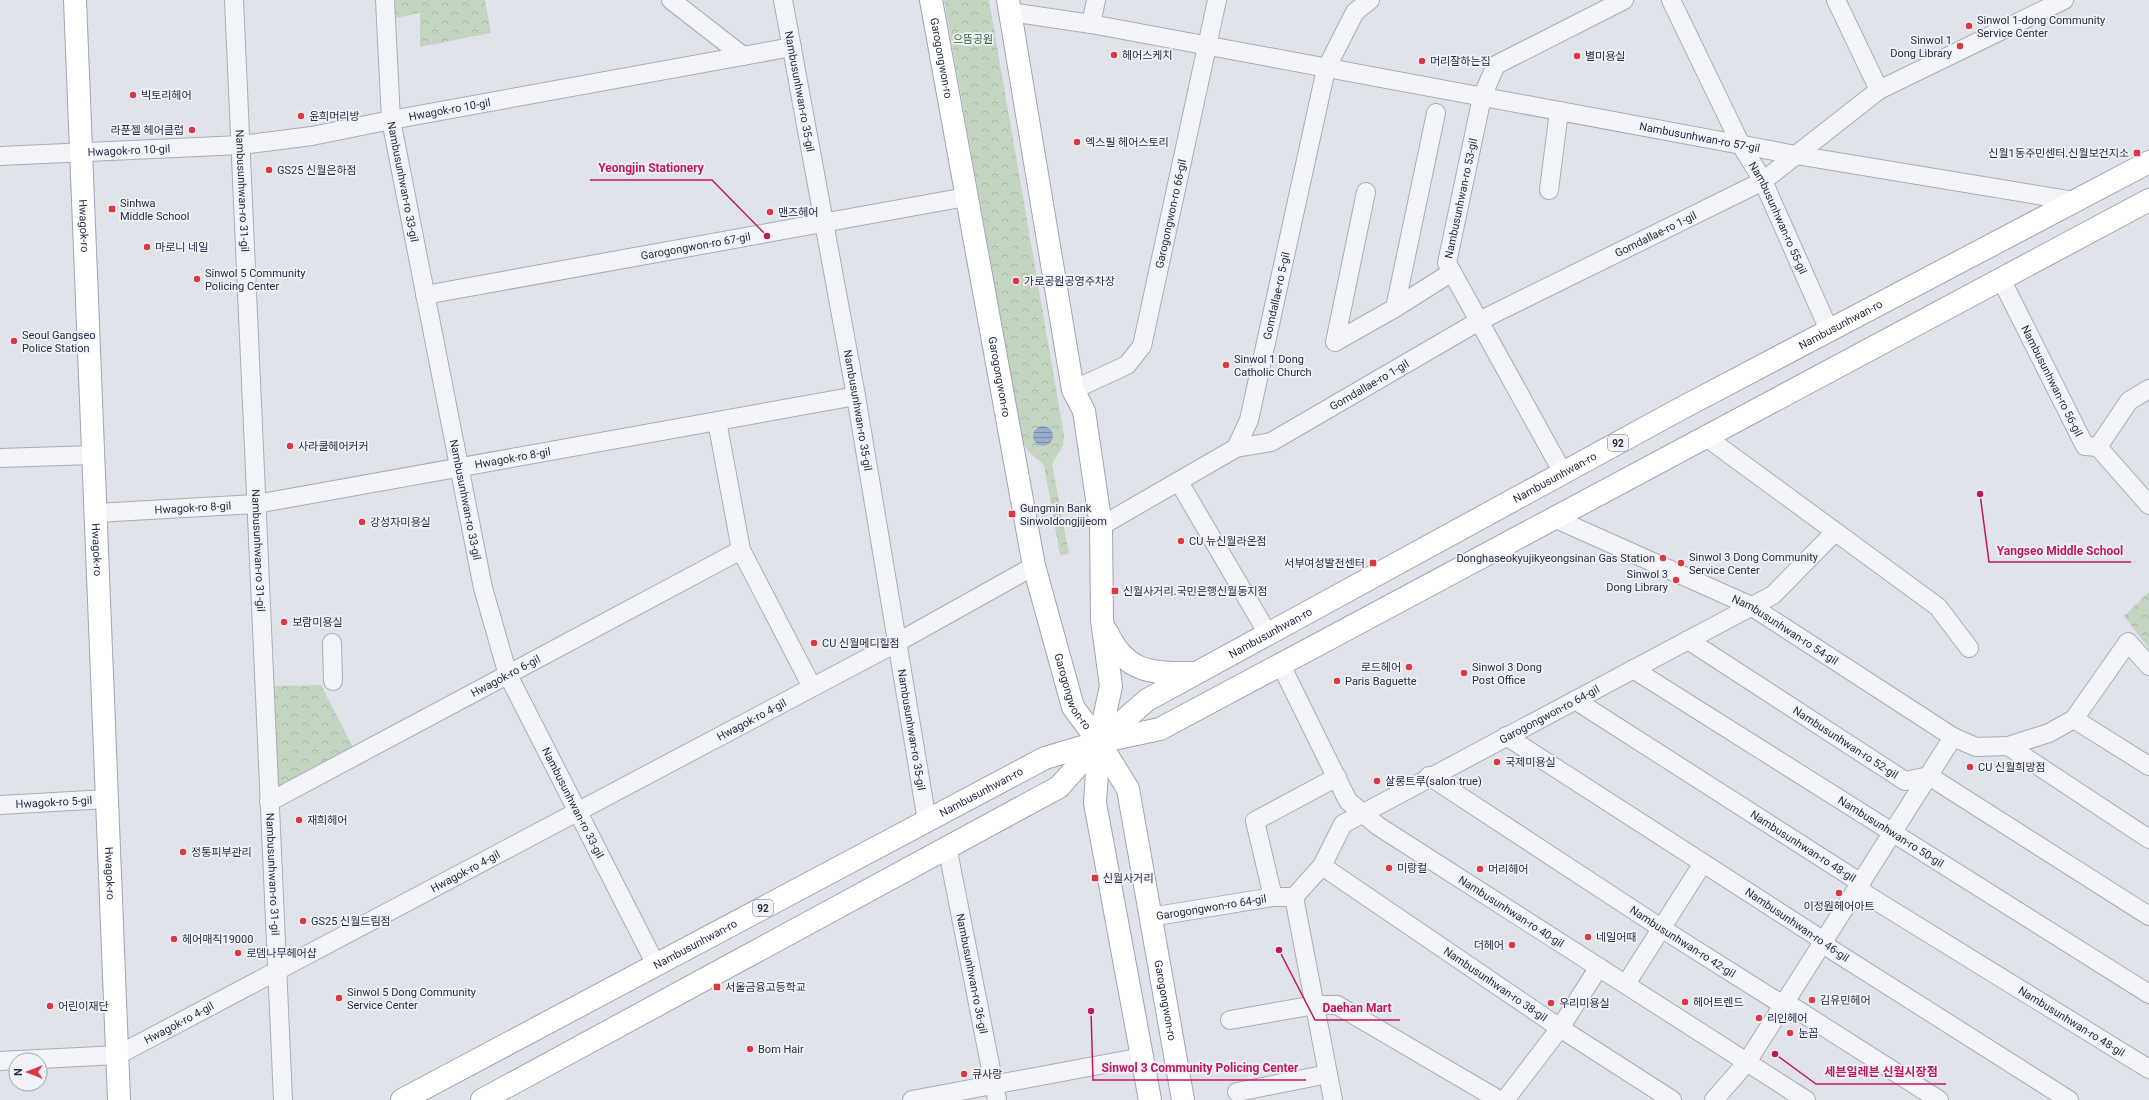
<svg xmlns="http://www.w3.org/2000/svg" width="2149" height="1100" viewBox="0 0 2149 1100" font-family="Roboto,'Noto Sans KR',sans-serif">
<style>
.park{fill:url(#park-crowns)}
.water{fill:url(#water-rules)}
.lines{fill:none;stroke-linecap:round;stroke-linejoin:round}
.minor-casing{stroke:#a8adb8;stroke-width:20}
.major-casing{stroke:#9ea5b7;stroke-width:24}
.minor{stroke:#f3f4f8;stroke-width:18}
.major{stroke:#fff;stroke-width:22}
.poi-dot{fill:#dd383f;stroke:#f0f2f8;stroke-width:1.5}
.labels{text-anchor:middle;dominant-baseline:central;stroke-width:3.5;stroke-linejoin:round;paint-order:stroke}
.shield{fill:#f0f2f8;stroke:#63697a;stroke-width:1}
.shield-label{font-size:10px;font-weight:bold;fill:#272e44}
.poi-label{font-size:11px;fill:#272e44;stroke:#f0f2f8;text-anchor:start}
.park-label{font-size:11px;fill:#366132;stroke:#f0f2f8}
.street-label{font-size:11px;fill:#272e44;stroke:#f0f2f8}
.leader{fill:none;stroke:#c2185b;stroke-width:1.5}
.callout-dot{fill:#c2185b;stroke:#f0f2f8;stroke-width:1.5}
.callout-label{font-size:12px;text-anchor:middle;font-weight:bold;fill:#c2185b;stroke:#f0f2f8;stroke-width:3.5;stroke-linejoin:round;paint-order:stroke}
</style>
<defs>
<pattern id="park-crowns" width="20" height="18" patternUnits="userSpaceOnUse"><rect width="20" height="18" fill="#c3d5c0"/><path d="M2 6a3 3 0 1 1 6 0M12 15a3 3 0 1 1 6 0" fill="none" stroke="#a8b7a6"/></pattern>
<pattern id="water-rules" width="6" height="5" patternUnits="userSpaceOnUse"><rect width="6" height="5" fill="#97acce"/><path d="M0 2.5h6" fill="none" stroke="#7b8ca9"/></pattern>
</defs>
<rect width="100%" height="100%" fill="#e0e3ea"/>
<path class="park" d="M393,0H485L491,33L420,47V13L395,18Z
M944,0H989L1064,435L1063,446L1052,464L1069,554L1060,555L1044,465L1028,451L1023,442Z
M2149,592V649L2124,616Z
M321,685L354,749L276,791L272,686Z"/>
<path class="water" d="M1033 436a10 10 0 1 1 20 0a10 10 0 1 1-20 0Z"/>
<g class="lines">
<defs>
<g id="minor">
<path id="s1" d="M234,0L283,1100"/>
<path id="s2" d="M385,0L391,120L483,588L508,675L656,965"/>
<path d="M671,0L743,56"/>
<path id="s3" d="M783,0L856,396L927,821"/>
<path id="s4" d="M1671,0L1741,145L1763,181L1829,330"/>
<path d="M1836,0L1879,90"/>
<path id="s5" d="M1010,12L1091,24L1796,155L2074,201"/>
<path d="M1091,24L1096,0"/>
<path id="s6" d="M0,156L241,145L312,136L391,120L792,47"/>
<path d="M1549,190L1559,111"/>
<path d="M1366,192L1335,342L1395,308L1452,272"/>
<path id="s7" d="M2001,279L2085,446L2098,447L2149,505"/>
<path id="s8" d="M425,295L966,197"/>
<path d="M1395,308L1436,113"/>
<path id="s9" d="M1073,390L1127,365L1142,346L1217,0"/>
<path d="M717,421L741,550L812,687"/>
<path d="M1706,437L1938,607L1969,648"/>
<path d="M2098,447L2129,401L2149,389"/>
<path id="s10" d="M1236,448L1271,442L1479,321L1763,181L1879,90L2064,0"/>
<path d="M0,458L93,455"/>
<path id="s11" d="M1563,473L1447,263L1482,97L1496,65L1624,0"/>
<path d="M1179,482L1268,634"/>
<path id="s12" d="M96,513L256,504L856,396"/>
<path id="s13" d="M1554,518L1751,606L1953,737L1976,747L2008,746L2049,733L2074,719L2128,642L2149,666"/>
<path id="s14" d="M1101,526L1236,448L1249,420L1326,69L1355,12L1370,0"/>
<path id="s15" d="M1688,640L1905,781L1929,776L2149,916"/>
<path d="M332,643L333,681"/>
<path id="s16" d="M1281,665L1348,801L1378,826L1806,1100"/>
<path id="s17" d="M1633,669L2149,994"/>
<path id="s18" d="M1575,700L1861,883L1862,892L2149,1069"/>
<path d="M2074,719L2149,766"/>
<path d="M1506,736L1824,941L1829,948L2069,1100"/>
<path d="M2008,746L2149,839"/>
<path id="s19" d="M1429,776L1661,928L1775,1000L1785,1002L1939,1100"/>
<path id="s20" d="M269,802L741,550"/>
<path id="s21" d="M0,805L107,799"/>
<path id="s22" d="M947,846L997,1100"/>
<path id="s23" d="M1322,866L1560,1028L1672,1100"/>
<path d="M1273,897L1255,821L1337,777"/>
<path d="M1294,897L1333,1100"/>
<path id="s24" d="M1150,917L1273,897H1294L1322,866L1343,824L1773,595L1835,532"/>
<path d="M1626,984L1703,863"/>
<path d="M1230,1020L1315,1005H1337L1499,1100"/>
<path id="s25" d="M20,1060L118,1055L898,642L1034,566"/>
<path d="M0,1061L16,1060"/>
<path d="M1237,1092L1328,1074"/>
<path d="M912,1100L1142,1057"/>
<path d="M1505,1100L1560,1028L1599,967"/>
<path d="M1714,1100L1747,1062L1953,737"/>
</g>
<g id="major">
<path id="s26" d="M75,0L119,1100"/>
<path id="s27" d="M931,0L1034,566L1073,707L1099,742L1128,789L1183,1100"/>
<path d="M1008,0L1073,390L1084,411L1101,526L1102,620L1111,686L1099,742L1095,803L1150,1100"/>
<path d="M1107,632C1126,674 1153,673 1194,673"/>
<path id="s28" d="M402,1100L1045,758L1099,742L1160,729L2149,200"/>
<path id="s29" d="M482,1100L1059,787L1099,742L1147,700L1680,409L2149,162"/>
</g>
</defs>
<use href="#minor" class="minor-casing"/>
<use href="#major" class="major-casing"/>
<use href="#minor" class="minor"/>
<use href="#major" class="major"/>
</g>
<g class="poi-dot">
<circle cx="1969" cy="26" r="4"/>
<circle cx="1960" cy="46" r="4"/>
<circle cx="1114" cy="55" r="4"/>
<circle cx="1577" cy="56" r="4"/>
<circle cx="1422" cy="61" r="4"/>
<circle cx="133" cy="95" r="4"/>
<circle cx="301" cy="116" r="4"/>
<circle cx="192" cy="130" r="4"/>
<circle cx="1077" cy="142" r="4"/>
<rect x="2133" y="149" width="8" height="8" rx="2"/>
<circle cx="269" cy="170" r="4"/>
<rect x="108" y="205" width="8" height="8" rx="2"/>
<circle cx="770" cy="212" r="4"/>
<circle cx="147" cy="247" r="4"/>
<circle cx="197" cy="279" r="4"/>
<circle cx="1016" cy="281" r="4"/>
<circle cx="14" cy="341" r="4"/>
<circle cx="1226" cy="365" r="4"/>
<circle cx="290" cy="446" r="4"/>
<rect x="1008" y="510" width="8" height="8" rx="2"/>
<circle cx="362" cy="522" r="4"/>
<circle cx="1181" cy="541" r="4"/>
<circle cx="1663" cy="558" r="4"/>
<rect x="1369" y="559" width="8" height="8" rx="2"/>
<circle cx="1681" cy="563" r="4"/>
<circle cx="1676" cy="580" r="4"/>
<rect x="1111" y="587" width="8" height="8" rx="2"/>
<circle cx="284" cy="622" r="4"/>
<circle cx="814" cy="643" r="4"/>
<circle cx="1409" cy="667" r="4"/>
<circle cx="1464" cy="673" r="4"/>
<circle cx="1337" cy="681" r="4"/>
<circle cx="1497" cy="762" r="4"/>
<circle cx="1970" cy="767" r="4"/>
<circle cx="1377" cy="781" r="4"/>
<circle cx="299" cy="820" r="4"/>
<circle cx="183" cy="852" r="4"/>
<circle cx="1389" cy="868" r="4"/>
<circle cx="1480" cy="869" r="4"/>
<rect x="1091" y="874" width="8" height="8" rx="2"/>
<circle cx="1839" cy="893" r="4"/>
<circle cx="303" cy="921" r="4"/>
<circle cx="1588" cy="937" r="4"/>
<circle cx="174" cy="939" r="4"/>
<circle cx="1512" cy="945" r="4"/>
<circle cx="238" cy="953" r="4"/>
<rect x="713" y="983" width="8" height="8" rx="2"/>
<circle cx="339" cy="998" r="4"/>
<circle cx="1812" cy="1000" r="4"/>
<circle cx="1685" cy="1002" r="4"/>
<circle cx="1551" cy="1003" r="4"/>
<circle cx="50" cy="1006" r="4"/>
<circle cx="1759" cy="1018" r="4"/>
<circle cx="1790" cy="1033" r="4"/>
<circle cx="750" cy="1049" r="4"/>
<circle cx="964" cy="1074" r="4"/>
</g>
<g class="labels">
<g class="shield">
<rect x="1608" y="435" width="20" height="16" rx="3"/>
<rect x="753" y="900" width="20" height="16" rx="3"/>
</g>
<g class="shield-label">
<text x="1618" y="443">92</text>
<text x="763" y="908">92</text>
</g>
<g class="poi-label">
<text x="1977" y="20">Sinwol 1-dong Community<tspan x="1977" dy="13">Service Center</tspan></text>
<text x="1952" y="40" text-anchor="end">Sinwol 1<tspan x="1952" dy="13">Dong Library</tspan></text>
<text x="1122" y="55">헤어스케치</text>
<text x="1585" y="56">별미용실</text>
<text x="1430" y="61">머리잘하는집</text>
<text x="141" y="95">빅토리헤어</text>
<text x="309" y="116">윤희머리방</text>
<text x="184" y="130" text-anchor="end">라푼젤 헤어클럽</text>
<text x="1085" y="142">엑스필 헤어스토리</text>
<text x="2129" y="153" text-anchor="end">신월1동주민센터.신월보건지소</text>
<text x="277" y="170">GS25 신월은하점</text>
<text x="120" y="203">Sinhwa<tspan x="120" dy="13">Middle School</tspan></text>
<text x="778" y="212">맨즈헤어</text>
<text x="155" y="247">마로니 네일</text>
<text x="205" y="273">Sinwol 5 Community<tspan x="205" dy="13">Policing Center</tspan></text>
<text x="1024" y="281">가로공원공영주차장</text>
<text x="22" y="335">Seoul Gangseo<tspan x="22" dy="13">Police Station</tspan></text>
<text x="1234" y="359">Sinwol 1 Dong<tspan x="1234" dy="13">Catholic Church</tspan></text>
<text x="298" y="446">사라쿨헤어커커</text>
<text x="1020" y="508">Gungmin Bank<tspan x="1020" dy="13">Sinwoldongjijeom</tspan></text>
<text x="370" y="522">강성자미용실</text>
<text x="1189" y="541">CU 뉴신월라온점</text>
<text x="1689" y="557">Sinwol 3 Dong Community<tspan x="1689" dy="13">Service Center</tspan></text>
<text x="1655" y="558" text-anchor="end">Donghaseokyujikyeongsinan Gas Station</text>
<text x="1365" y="563" text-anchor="end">서부여성발전센터</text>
<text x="1668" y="574" text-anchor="end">Sinwol 3<tspan x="1668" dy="13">Dong Library</tspan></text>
<text x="1123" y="591">신월사거리.국민은행신월동지점</text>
<text x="292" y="622">보람미용실</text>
<text x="822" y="643">CU 신월메디힐점</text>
<text x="1401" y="667" text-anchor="end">로드헤어</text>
<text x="1472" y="667">Sinwol 3 Dong<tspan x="1472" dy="13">Post Office</tspan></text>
<text x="1345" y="681">Paris Baguette</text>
<text x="1505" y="762">국제미용실</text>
<text x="1978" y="767">CU 신월희망점</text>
<text x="1385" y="781">살롱트루(salon true)</text>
<text x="307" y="820">재희헤어</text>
<text x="191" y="852">정통피부관리</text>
<text x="1397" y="868">미랑컬</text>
<text x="1488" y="869">머리헤어</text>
<text x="1103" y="878">신월사거리</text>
<text x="1839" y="906" text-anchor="middle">이정원헤어아트</text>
<text x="311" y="921">GS25 신월드림점</text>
<text x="1596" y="937">네일어때</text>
<text x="182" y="939">헤어매직19000</text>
<text x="1504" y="945" text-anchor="end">더헤어</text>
<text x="246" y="953">로뎀나무헤어샵</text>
<text x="725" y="987">서울금융고등학교</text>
<text x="347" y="992">Sinwol 5 Dong Community<tspan x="347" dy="13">Service Center</tspan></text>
<text x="1820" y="1000">김유민헤어</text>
<text x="1693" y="1002">헤어트렌드</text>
<text x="1559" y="1003">우리미용실</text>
<text x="58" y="1006">어린이재단</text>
<text x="1767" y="1018">리인헤어</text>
<text x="1798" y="1033">눈꼽</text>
<text x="758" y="1049">Bom Hair</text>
<text x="972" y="1074">큐사랑</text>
</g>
<g class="park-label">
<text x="973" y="39">으뜸공원</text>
</g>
<g class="street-label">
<text stroke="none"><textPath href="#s27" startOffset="59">Garogongwon-ro</textPath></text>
<text stroke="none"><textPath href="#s3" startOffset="93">Nambusunhwan-ro 35-gil</textPath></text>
<text stroke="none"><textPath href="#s6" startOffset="453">Hwagok-ro 10-gil</textPath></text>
<text stroke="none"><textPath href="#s5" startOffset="701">Nambusunhwan-ro 57-gil</textPath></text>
<text stroke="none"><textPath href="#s6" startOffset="129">Hwagok-ro 10-gil</textPath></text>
<text stroke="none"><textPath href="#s2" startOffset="183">Nambusunhwan-ro 33-gil</textPath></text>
<text stroke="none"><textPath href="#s1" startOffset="191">Nambusunhwan-ro 31-gil</textPath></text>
<text stroke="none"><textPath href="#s11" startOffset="306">Nambusunhwan-ro 53-gil</textPath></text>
<text stroke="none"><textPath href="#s9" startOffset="219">Garogongwon-ro 66-gil</textPath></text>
<text stroke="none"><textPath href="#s4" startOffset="243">Nambusunhwan-ro 55-gil</textPath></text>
<text stroke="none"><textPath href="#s26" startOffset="226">Hwagok-ro</textPath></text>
<text stroke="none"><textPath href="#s10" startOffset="473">Gomdallae-ro 1-gil</textPath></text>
<text stroke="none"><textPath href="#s8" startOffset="275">Garogongwon-ro 67-gil</textPath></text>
<text stroke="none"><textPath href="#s14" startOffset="314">Gomdallae-ro 5-gil</textPath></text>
<text stroke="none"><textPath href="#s29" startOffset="1569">Nambusunhwan-ro</textPath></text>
<text stroke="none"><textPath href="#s27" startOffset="383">Garogongwon-ro</textPath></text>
<text stroke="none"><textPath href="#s7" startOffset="114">Nambusunhwan-ro 56-gil</textPath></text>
<text stroke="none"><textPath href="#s10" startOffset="149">Gomdallae-ro 1-gil</textPath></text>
<text stroke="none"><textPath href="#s3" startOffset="417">Nambusunhwan-ro 35-gil</textPath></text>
<text stroke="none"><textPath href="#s12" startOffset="421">Hwagok-ro 8-gil</textPath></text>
<text stroke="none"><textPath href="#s29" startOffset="1245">Nambusunhwan-ro</textPath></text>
<text stroke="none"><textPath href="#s2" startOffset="507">Nambusunhwan-ro 33-gil</textPath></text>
<text stroke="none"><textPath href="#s12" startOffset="97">Hwagok-ro 8-gil</textPath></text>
<text stroke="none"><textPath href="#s26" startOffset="550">Hwagok-ro</textPath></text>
<text stroke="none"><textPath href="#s1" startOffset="551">Nambusunhwan-ro 31-gil</textPath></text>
<text stroke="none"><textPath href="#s13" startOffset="257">Nambusunhwan-ro 54-gil</textPath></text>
<text stroke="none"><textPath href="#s29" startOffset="921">Nambusunhwan-ro</textPath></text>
<text stroke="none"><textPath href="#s20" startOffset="268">Hwagok-ro 6-gil</textPath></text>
<text stroke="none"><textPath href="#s27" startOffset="707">Garogongwon-ro</textPath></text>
<text stroke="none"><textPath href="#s24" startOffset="468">Garogongwon-ro 64-gil</textPath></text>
<text stroke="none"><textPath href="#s25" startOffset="815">Hwagok-ro 4-gil</textPath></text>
<text stroke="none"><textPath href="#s3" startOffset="741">Nambusunhwan-ro 35-gil</textPath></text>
<text stroke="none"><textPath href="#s15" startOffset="188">Nambusunhwan-ro 52-gil</textPath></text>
<text stroke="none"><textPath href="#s28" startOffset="656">Nambusunhwan-ro</textPath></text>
<text stroke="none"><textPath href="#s21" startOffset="54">Hwagok-ro 5-gil</textPath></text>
<text stroke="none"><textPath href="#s2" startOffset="831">Nambusunhwan-ro 33-gil</textPath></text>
<text stroke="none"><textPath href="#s17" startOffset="305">Nambusunhwan-ro 50-gil</textPath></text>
<text stroke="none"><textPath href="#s18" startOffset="271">Nambusunhwan-ro 48-gil</textPath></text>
<text stroke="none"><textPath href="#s25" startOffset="491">Hwagok-ro 4-gil</textPath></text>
<text stroke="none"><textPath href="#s26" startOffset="874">Hwagok-ro</textPath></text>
<text stroke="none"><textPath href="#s1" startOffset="875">Nambusunhwan-ro 31-gil</textPath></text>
<text stroke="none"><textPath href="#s24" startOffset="62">Garogongwon-ro 64-gil</textPath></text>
<text stroke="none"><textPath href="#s16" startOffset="349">Nambusunhwan-ro 40-gil</textPath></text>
<text transform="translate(1797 925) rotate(34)">Nambusunhwan-ro 46-gil</text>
<text stroke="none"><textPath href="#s19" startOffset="303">Nambusunhwan-ro 42-gil</textPath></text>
<text stroke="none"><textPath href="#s28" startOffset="332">Nambusunhwan-ro</textPath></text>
<text stroke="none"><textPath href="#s22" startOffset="130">Nambusunhwan-ro 36-gil</textPath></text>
<text stroke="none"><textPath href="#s23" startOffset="210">Nambusunhwan-ro 38-gil</textPath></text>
<text stroke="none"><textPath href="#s27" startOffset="1035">Garogongwon-ro</textPath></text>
<text stroke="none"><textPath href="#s18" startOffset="595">Nambusunhwan-ro 48-gil</textPath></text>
<text stroke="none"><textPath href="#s25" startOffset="167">Hwagok-ro 4-gil</textPath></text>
</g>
</g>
<path class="leader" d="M767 236L712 180H590M1980 494L1989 562H2131M1279 950L1315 1020H1400M1091 1011L1093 1080H1306M1775 1054L1816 1084H1946"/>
<g class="callout-dot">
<circle cx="767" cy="236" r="4"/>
<circle cx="1980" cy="494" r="4"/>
<circle cx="1279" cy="950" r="4"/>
<circle cx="1091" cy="1011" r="4"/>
<circle cx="1775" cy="1054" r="4"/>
</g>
<g class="callout-label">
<text x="651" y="172">Yeongjin Stationery</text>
<text x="2060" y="555">Yangseo Middle School</text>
<text x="1357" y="1012">Daehan Mart</text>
<text x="1200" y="1072">Sinwol 3 Community Policing Center</text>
<text x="1881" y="1076">세븐일레븐 신월시장점</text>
</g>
<g transform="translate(28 1072) rotate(270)"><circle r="19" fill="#f0f2f8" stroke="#a0a4b0"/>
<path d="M0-3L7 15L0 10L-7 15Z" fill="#dd383f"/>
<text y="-6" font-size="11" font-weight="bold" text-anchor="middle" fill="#272e44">N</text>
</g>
</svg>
